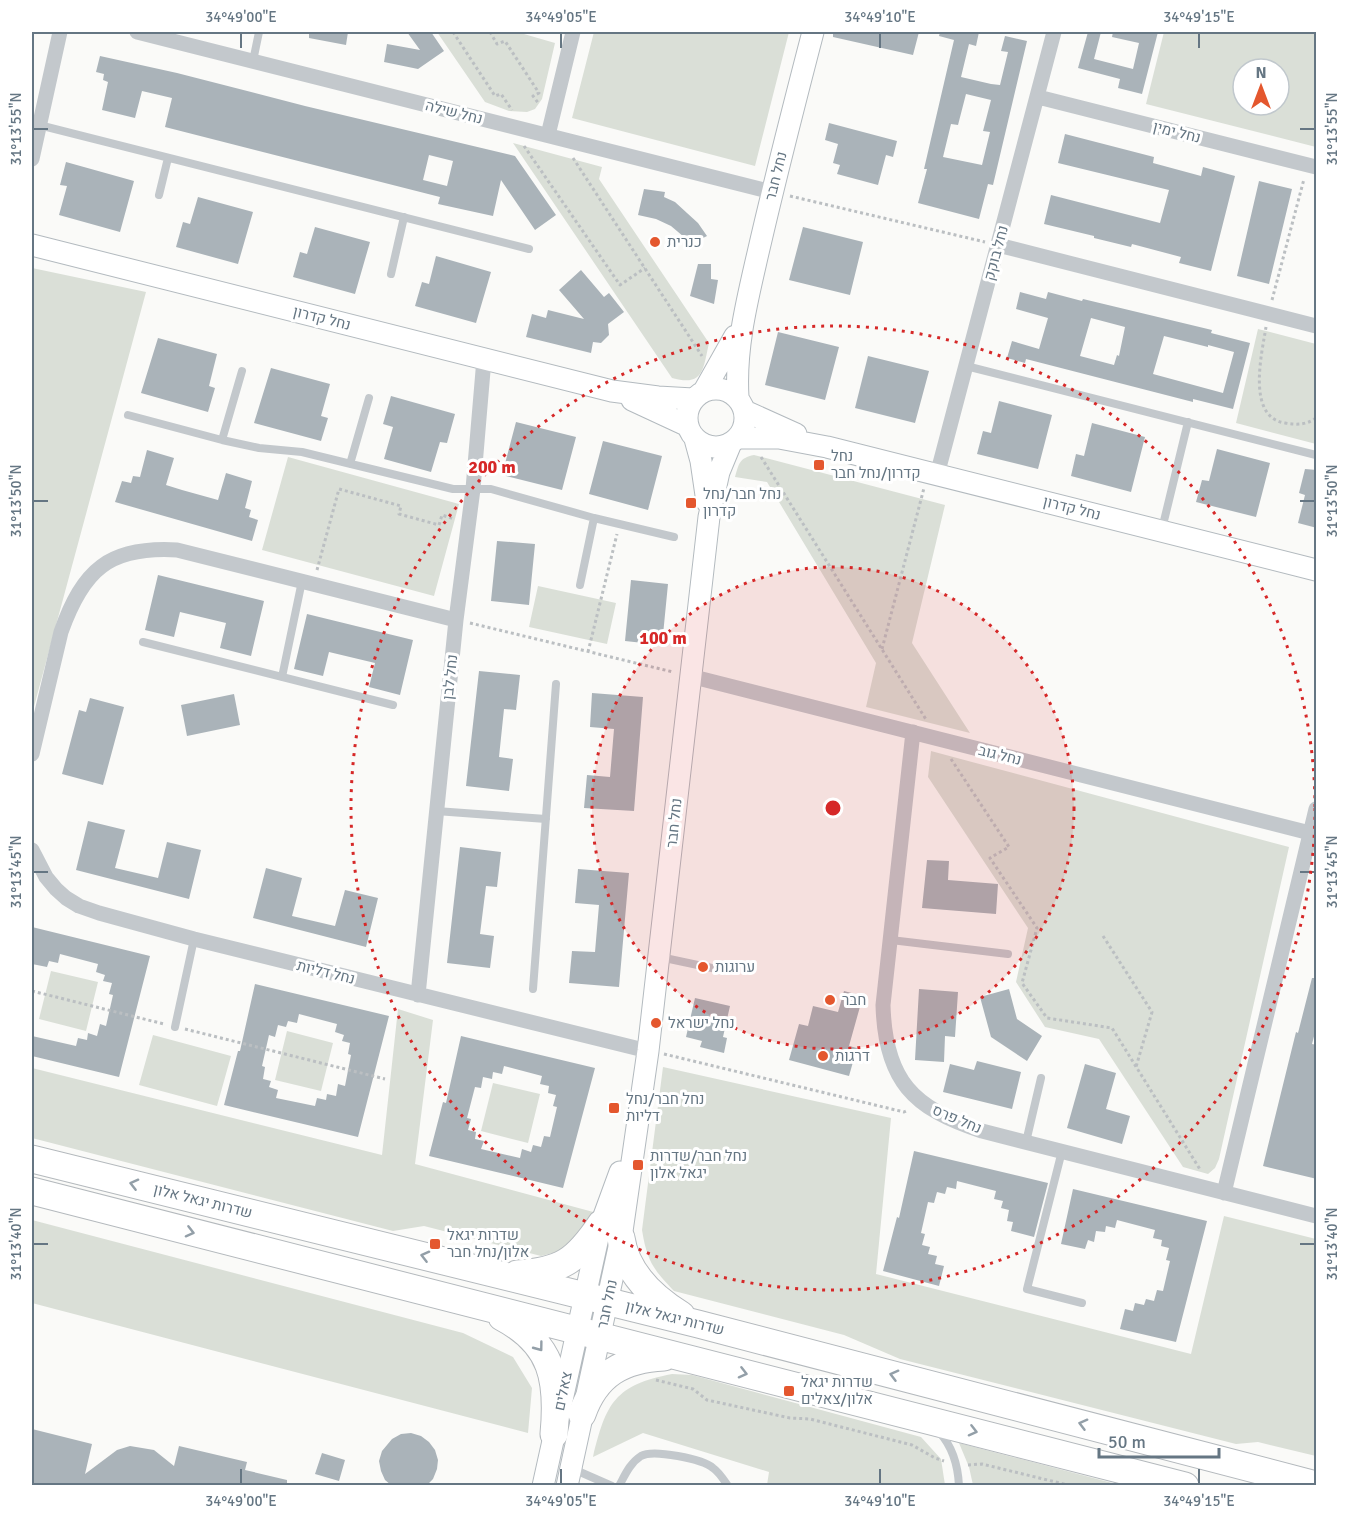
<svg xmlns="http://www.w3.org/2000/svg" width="1348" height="1517" viewBox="0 0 1348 1517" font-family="Signika,Heebo,sans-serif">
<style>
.green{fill:#dadfd7;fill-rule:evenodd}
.building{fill:#aab3b9;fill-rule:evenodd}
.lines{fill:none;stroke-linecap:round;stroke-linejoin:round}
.secondary-casing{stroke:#b3babf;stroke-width:23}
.highway-casing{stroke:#b4b9bd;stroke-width:29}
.path{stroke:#bbbfc2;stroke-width:3;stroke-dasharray:3 3;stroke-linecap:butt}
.lane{stroke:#c3c8cc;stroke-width:8}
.street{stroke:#c3c8cc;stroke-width:15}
.secondary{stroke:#fff;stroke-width:21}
.highway{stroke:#fff;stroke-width:27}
.oneway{stroke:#939fa8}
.ticks{fill:none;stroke:#657683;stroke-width:2}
.ring{fill:none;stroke:#d62828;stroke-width:3;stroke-dasharray:3 6}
.poi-dot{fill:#e4572e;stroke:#fff;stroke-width:2}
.labels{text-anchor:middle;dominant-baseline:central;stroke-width:6;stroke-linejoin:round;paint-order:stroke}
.street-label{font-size:15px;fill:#657683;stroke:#fff}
.poi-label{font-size:15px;fill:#657683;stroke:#fff;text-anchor:start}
.centre{fill:#d62828;stroke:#fff;stroke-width:3}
.ring-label{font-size:18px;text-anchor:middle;font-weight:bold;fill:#d62828;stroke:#fff;stroke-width:6;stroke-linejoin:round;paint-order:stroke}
.neatline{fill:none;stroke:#657683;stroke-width:2}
.ticks-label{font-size:15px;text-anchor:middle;fill:#657683}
</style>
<rect width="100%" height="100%" fill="#fafaf8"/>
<path class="green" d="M437,32H517L555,43L542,99L535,109L527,112L509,111L485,102Z
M594,32H789L755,166L572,118Z
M1164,32H1316V147L1146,104ZM1243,69H1279V105H1243Z
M513,143L602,167L599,179L709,343C703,369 704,387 672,378Z
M32,268L146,292L32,714Z
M1258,329L1316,344V444L1236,423Z
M754,455L945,505L912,643L970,733L866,707L876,663L767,482L735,477C739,464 739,458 754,455Z
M288,457L459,504L434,596L262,550Z
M538,586L616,603L607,644L529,627Z
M931,751L1289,847L1219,1159L1215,1168L1208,1174L1183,1167L1099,1039L1045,1027L1016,982L1028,928L928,777Z
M51,971L98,982L86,1031L39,1019Z
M398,1009L433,1020L415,1164L597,1213L568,1249L541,1256L424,1226L393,1231L32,1138V1068L382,1155Z
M287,1031L333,1043L321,1091L275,1080Z
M153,1035L231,1056L217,1106L139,1085Z
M663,1067L891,1118L876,1274L1191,1354L1224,1216L1316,1239V1456L1258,1442L1236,1444L900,1359L844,1335L674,1291C653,1269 647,1261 642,1230Z
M493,1083L540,1094L528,1143L481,1131Z
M32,1220L463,1333L513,1357L532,1388L528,1433L32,1303Z
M672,1374L692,1375L921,1437L941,1459L945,1485H767L769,1472L643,1433L593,1457C606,1403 615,1385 672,1374Z
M959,1443L1120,1485H973L969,1467Z"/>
<path class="building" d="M309,32H348L346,45L309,38Z
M407,32H431L444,51L418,69L384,62L387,44L420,50Z
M833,32H919L913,55L833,37Z
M940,32H979L976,46L969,44L961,77L991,84L1000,85L1008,52L1001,51L1005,36L1027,41L993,185L988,184L979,219L918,203L927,169H924L954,40L939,36ZM966,94L991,100L983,131L990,132L982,165L943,157L951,124L958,125Z
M1088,32H1101L1094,59L1133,69L1139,43L1112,37L1113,32H1158L1142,94L1118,88L1120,79L1078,68Z
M100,56L177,73L305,106L515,156L556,215L535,230L501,180L493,216L438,204L440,197L165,127L172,98L142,91L135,118L102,110L108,82L103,80L104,74L96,72ZM429,155L453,161L447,186L423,180Z
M829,123L897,141L893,157L886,155L878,185L837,174L840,165L833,163L838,144L825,140Z
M1065,134L1154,157L1153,163L1201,176L1203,167L1235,176L1211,271L1179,263L1181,257L1132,244L1131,247L1094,238V236L1044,224L1051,195L1160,223L1169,190L1058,163Z
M66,162L134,181L120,232L59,215L67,186L60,185Z
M1259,181L1292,189L1269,284L1237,276Z
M644,189L665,192L664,197L675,202L687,213L698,223L707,236L689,245L684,237L671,226L656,219L638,215Z
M198,197L253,212L238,264L176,247L183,222L190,224Z
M315,227L370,242L355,294L293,277L300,252L307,254Z
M803,227L863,242L850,295L789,280Z
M436,256L491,272L476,323L415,306L422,282L429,284Z
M698,264H711V279L718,280L714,304L690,296Z
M581,270L604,297L609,293L624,312L608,324L609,335L601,343L593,342L591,353L526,337L532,314L546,318L548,310L584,319L559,290Z
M1020,292L1046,299L1048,292L1082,301L1083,299L1212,330L1211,333L1250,343L1233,409L1193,399V402L1026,359L1025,363L1007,358L1012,341L1039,349L1048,318L1016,309ZM1091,318L1125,327L1119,356L1117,355L1114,365L1080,356ZM1164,336L1208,347V345L1234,352L1223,393L1153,374Z
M778,332L839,347L825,400L765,385Z
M158,338L217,354L209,386L215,388L208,412L141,393Z
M868,356L929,371L915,423L855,408Z
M271,368L330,384L321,416L328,418L321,441L254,423Z
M391,396L455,414L447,443L440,442L431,472L384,459L393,427L383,424Z
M999,401L1052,415L1038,469L977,454L983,431L991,433Z
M516,422L576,437L562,490L502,475Z
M1092,423L1145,437L1131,492L1071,476L1076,454L1084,456Z
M603,441L662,456L648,510L589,494Z
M1217,449L1270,463L1256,517L1196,502L1202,480L1209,481Z
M147,450L174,458L166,485L182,490L218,500L226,473L252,481L245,508L251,510L249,517L258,520L252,541L115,502L122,481L131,483L133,476L140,477Z
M1305,469L1317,470V528L1298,523L1305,495L1299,493Z
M497,541L535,544L529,605L491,601Z
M158,575L264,601L251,656L220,648L226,623L180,612L174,637L145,630Z
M631,580L668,584L662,645L625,641Z
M307,614L413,640L400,695L369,687L375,663L329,652L323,676L294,669Z
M479,671L520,675L516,710L504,709L499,757L513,759L509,791L466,786Z
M592,693L643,697L634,811L584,808L587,775L610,777L614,729L590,727Z
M234,694L240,725L187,736L181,705Z
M90,698L124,707L103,785L62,774L79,710L86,712Z
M88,821L125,830L115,868L158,878L167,842L201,850L189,899L76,870Z
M460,847L501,852L497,887L486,886L480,934L494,936L490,968L447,963Z
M927,860L949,861L948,880L998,884L996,914L922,908Z
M266,868L302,878L292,916L335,926L345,890L378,898L366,947L253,918Z
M578,869L629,873L619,987L569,983L572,951L595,952L599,905L575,903Z
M32,927L150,956L119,1077L32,1056V1036L76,1046L78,1038L87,1040L88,1033L97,1036L100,1024L106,1026L113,995L109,994L112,983L103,981L105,975L96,972L98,964L60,954L58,963L49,961L47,967L32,964Z
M1312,978H1317V1025L1312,1044L1317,1045V1179L1263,1166L1296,1032L1298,1033Z
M255,984L389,1016L358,1137L224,1105L238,1051H240ZM299,1014L337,1024L335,1032L344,1035L342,1041L350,1043L348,1054L351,1055L345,1086L338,1084L336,1096L327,1094L326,1100L317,1098L315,1106L276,1098L278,1090L269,1087L271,1081L263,1079L265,1067L262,1066L269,1035L275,1037L278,1025L286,1027L288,1021L297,1023Z
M919,989L958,992L955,1037L945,1036L944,1062L915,1060Z
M1009,989L1017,1019L1042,1036L1027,1061L991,1037L980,997Z
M844,991L863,996L849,1046L857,1048L849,1076L789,1060L799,1024L808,1026L813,1006L838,1012Z
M695,998L730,1006L723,1037L727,1038L724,1053L700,1047L702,1041L686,1037Z
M461,1036L595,1068L563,1188L429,1156L443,1102L446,1103ZM504,1066L542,1076L540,1084L549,1086L548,1093L556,1095L553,1106L557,1107L550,1137L544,1136L541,1147L533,1145L531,1152L522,1149L520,1158L481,1149L484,1141L475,1139L476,1132L468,1130L471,1119L467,1118L475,1087L481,1088L483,1077L492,1079L493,1072L502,1074Z
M977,1061L1021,1072L1012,1109L943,1092L950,1064L974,1070Z
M1085,1064L1116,1073L1106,1109L1130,1116L1122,1144L1067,1128Z
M914,1151L1048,1183L1034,1237L1011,1231L1013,1222L1007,1221L1009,1210L1001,1208L1003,1201L994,1199L996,1191L957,1181L956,1189L947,1187L945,1194L937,1192L934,1203L928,1202L921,1233L925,1234L922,1245L930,1247L928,1254L937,1256L935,1264L944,1266L939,1286L883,1271L897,1217L899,1218Z
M1073,1189L1207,1221L1176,1342L1120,1329L1125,1309L1133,1311L1135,1303L1144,1305L1146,1299L1154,1301L1157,1290L1163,1291L1170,1261L1166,1260L1169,1248L1161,1246L1162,1240L1153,1238L1155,1230L1117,1220L1115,1228L1106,1226L1105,1232L1096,1231L1094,1242L1088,1240L1085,1249L1061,1244Z
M32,1429L92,1444L85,1474L117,1450L130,1446L154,1450L174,1466L179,1446L247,1462L245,1470L287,1480V1485H32Z
M411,1433L421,1436L429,1442L435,1450L438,1460L437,1469L433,1479L427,1485H391L385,1480L381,1471L379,1461L382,1451L392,1439L401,1434Z
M322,1453L345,1460L339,1481L315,1474Z"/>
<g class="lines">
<defs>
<path id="secondary" d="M32,245L612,391L658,397L693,399
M687 418a29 29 0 1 1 58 0a29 29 0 1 1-58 0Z
M704,391L735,336
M738,397C735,348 747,301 758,253C775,179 794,105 813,32
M632,400L688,426
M745,411L796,434
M737,438H779L827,447L1316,570
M695,439L701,461L707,502
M543,1486L601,1224L620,1172
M567,1486L621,1238L648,1051L709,517L719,472L731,443"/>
<path id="highway" d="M32,1159L698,1324L1316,1485
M32,1191L1185,1486
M621,1238C626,1273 652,1297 681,1315
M517,1274C562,1271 576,1261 601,1224
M502,1317C553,1344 559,1380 554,1434
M582,1414C596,1374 623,1359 664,1357"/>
</defs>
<use href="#secondary" class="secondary-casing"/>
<use href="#highway" class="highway-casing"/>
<path class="path" d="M453,32L495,96L501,94L512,110
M490,32L497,44L505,41L539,93L533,96L539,104
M524,146L620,285L645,268
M573,158L702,356
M790,196L985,242
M1272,300L1304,179
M1266,327C1262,353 1246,417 1285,423C1297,425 1306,425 1316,418
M761,457L927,721
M317,570L339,489L401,506L399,514L439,525L442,515L454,519
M470,623L673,672
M882,649L924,488
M588,652L617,534
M951,759L1009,847L990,858L1037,928L1022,983L1047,1018L1112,1028L1201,1171
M1103,936L1152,1012L1136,1067
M32,991L164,1024
M185,1029L385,1079
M664,1054L904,1112L908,1110
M656,1380L693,1389L707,1400L790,1418L810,1419L912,1445L935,1458L944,1461
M968,1465L982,1464L1072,1486"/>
<path class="lane" d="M253,61L259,32
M39,125L529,249
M159,195L168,158
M391,274L404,217
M966,366L1316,455
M128,415L222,440L259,448L302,452L453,489H491L594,518L674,537
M222,440L242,371
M350,464L369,398
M1162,529L1188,422
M580,585L594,518
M143,642L393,705
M282,677L302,581
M436,811L546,819
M891,940L1008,954
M660,957L726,971
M533,989L556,684
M175,1027L194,939
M1026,1142L1041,1078
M1062,1151L1027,1289L1082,1303
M939,1432C953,1447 958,1465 959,1486
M577,1466L580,1472L612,1486
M619,1486C625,1475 630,1463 641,1456C653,1449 703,1459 713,1468C719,1472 724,1480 728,1486"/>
<path class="street" d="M137,32L772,192
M1038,97L1316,167
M548,135L573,32
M32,159L60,32
M998,245L1316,326
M937,475L1054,32
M690,676L1310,833
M913,732L883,1005C885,1080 913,1109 982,1131L1316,1216
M32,754L61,632C83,570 109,546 177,550L456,620
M32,850L46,877L56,889L66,898L79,906L99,913L194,939L648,1051
M418,995L456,620L473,489L484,359
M1224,1193L1316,809"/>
<use href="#secondary" class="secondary"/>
<use href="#highway" class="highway"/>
</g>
<defs><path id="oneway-chevron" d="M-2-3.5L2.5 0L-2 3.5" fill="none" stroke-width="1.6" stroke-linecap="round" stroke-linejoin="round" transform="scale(1.5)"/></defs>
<g class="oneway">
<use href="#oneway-chevron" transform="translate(134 1184) rotate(-166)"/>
<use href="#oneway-chevron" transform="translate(190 1232) rotate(14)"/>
<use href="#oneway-chevron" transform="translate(425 1256) rotate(-166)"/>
<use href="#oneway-chevron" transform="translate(539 1347) rotate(53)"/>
<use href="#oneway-chevron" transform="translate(743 1373) rotate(14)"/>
<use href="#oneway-chevron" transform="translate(894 1375) rotate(-165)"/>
<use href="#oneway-chevron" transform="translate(1083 1424) rotate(-165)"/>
<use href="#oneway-chevron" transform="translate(973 1431) rotate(14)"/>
</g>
<path class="ticks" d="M241,33V48M561,33V48M880,33V48M1199,33V48M33,129H48M1300,129H1315M33,501H48M1300,501H1315M33,872H48M1300,872H1315M33,1244H48M1300,1244H1315M241,1469V1484M561,1469V1484M880,1469V1484M1199,1469V1484"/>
<circle cx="833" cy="808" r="241" fill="#d62828" fill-opacity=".12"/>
<g class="ring">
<circle cx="833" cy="808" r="241"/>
<circle cx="833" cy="808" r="482"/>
</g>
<g class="poi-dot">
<circle cx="655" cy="242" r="6"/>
<rect x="813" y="459" width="12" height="12" rx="3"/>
<rect x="685" y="497" width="12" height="12" rx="3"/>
<circle cx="703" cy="967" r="6"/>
<circle cx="830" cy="1000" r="6"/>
<circle cx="656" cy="1023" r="6"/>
<circle cx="823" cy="1056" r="6"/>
<rect x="608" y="1102" width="12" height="12" rx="3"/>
<rect x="632" y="1159" width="12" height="12" rx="3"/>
<rect x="429" y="1238" width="12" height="12" rx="3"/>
<rect x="783" y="1385" width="12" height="12" rx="3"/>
</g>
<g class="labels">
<g class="street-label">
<text transform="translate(454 112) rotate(14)">נחל שילה</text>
<text transform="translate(1177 132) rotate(14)">נחל ימין</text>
<text transform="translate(776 176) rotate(-76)">נחל חבר</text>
<text transform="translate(996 253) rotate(-75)">נחל בוקק</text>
<text transform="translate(322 318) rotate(14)">נחל קדרון</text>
<text transform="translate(1072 508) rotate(14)">נחל קדרון</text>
<text transform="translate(450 677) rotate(-84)">נחל לבן</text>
<text transform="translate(1000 755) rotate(14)">נחל גוב</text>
<text transform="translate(674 823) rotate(-84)">נחל חבר</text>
<text transform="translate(326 972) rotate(14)">נחל דליות</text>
<text transform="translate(957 1119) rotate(23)">נחל פרס</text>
<text transform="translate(203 1201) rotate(14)">שדרות יגאל אלון</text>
<text transform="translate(607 1304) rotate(-78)">נחל חבר</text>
<text transform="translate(675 1318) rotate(14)">שדרות יגאל אלון</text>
<text transform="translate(563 1391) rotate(-78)">צאלים</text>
</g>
<g class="poi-label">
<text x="667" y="242">כנרית</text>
<text x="831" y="456">נחל<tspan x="831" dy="17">קדרון/נחל חבר</tspan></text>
<text x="703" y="494">נחל חבר/נחל<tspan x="703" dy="17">קדרון</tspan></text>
<text x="715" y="967">ערוגות</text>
<text x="842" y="1000">חבר</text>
<text x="668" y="1023">נחל ישראל</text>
<text x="835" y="1056">דרגות</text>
<text x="626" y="1099">נחל חבר/נחל<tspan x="626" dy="17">דליות</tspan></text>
<text x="650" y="1156">נחל חבר/שדרות<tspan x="650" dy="17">יגאל אלון</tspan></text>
<text x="447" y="1235">שדרות יגאל<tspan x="447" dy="17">אלון/נחל חבר</tspan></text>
<text x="801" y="1382">שדרות יגאל<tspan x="801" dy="17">אלון/צאלים</tspan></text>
</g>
</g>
<circle cx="833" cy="808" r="9" class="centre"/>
<g class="ring-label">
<text x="492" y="473">200 m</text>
<text x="663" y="644">100 m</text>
</g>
<rect width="1348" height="1517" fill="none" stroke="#ffffff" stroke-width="66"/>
<g transform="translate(1261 87)"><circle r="28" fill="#ffffff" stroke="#c1c8cd" stroke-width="1.5"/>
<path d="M0-4.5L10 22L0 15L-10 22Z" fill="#e4572e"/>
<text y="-9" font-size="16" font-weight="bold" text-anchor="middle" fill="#657683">N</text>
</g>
<path d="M1099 1448v9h120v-9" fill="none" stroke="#657683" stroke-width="3"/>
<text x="1108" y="1448" font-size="18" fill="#657683" stroke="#ffffff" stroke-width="4.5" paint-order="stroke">50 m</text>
<rect x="33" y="33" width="1282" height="1451" class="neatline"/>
<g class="ticks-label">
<text x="241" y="22">34°49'00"E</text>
<text x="561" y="22">34°49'05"E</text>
<text x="880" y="22">34°49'10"E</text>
<text x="1199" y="22">34°49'15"E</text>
<text transform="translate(16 129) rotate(-90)" y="5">31°13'55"N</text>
<text transform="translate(1332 129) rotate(-90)" y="5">31°13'55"N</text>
<text transform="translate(16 501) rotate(-90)" y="5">31°13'50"N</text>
<text transform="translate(1332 501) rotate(-90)" y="5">31°13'50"N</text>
<text transform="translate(16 872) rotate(-90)" y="5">31°13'45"N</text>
<text transform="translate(1332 872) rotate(-90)" y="5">31°13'45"N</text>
<text transform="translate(16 1244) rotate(-90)" y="5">31°13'40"N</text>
<text transform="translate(1332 1244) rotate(-90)" y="5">31°13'40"N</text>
<text x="241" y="1506">34°49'00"E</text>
<text x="561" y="1506">34°49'05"E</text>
<text x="880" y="1506">34°49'10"E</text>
<text x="1199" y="1506">34°49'15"E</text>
</g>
</svg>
